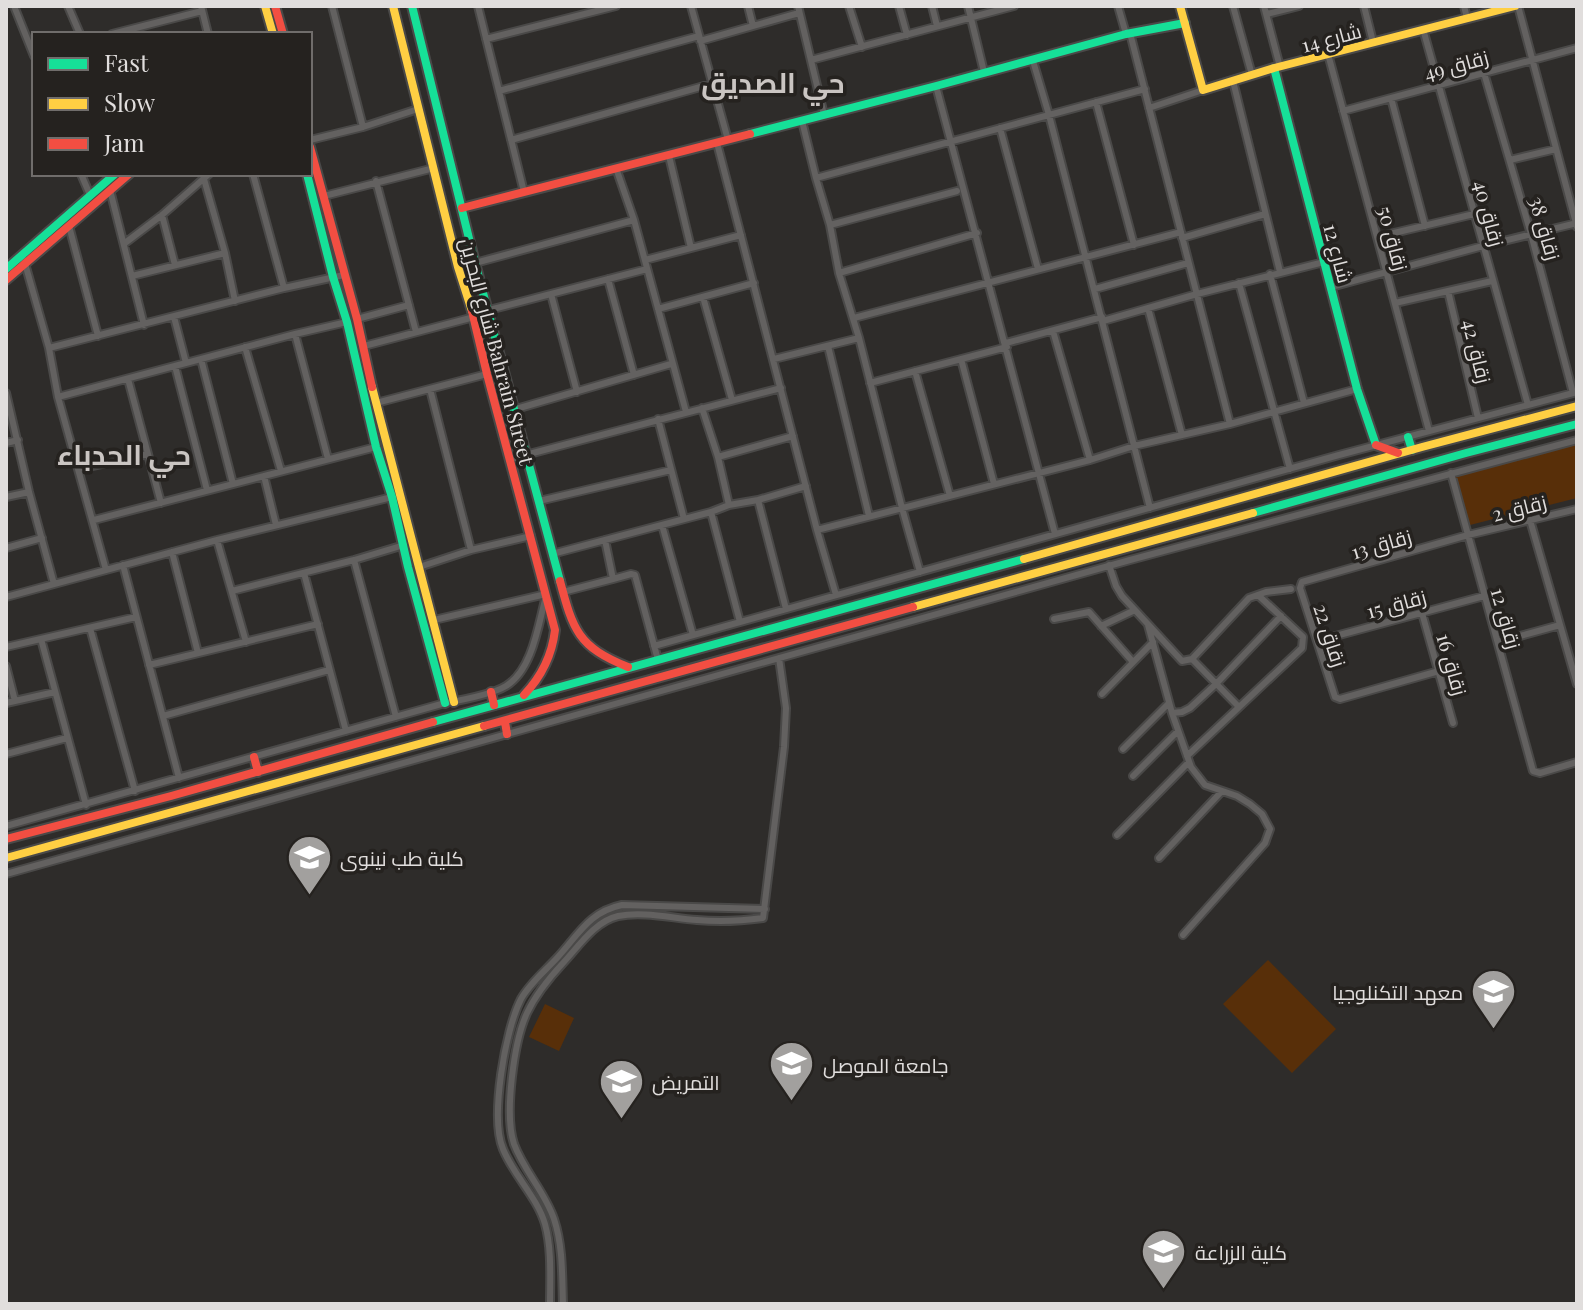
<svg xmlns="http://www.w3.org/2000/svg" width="1583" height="1310" viewBox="0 0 1583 1310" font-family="'Playfair Display',Cairo,serif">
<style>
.green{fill:#582f09}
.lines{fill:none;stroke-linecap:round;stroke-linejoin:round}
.street-casing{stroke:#4a4948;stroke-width:10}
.fast-casing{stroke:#4a4948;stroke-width:12}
.slow-casing{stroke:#4a4948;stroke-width:12}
.jam-casing{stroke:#4a4948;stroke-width:12}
.street{stroke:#636160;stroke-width:6}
.fast{stroke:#16e098;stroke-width:8}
.slow{stroke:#ffcf43;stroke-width:8}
.jam{stroke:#f24e42;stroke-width:8}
.labels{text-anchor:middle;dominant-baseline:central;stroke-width:7;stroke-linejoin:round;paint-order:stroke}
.street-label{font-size:20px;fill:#e1dedd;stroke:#25221f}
.poi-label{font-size:20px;fill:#e1dedd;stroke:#25221f;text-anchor:start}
.district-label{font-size:28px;font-weight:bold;fill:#cac5c2;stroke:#25221f}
</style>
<rect width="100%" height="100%" fill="#2e2c2a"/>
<path class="green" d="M1577,444V498L1470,525L1454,476Z
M1268,960L1336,1029L1292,1073L1223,1004Z
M545,1004L574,1018L559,1051L529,1037Z"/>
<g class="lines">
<defs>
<path id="street" d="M14,6L34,56
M68,6L80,34
M201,6L208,34
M332,6L363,127
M478,6L524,192
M691,6L728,140
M748,6L753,26
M798,6L824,115
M849,6L862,47
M899,6L907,35
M932,6L937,26
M968,6L984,72
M1118,6L1126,34
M1233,6L1252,75
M1264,6L1280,67
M1364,6L1373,42
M1464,6L1467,18
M1518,6L1577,227
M1267,14L1299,6
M1423,29L1528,405
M1130,33L1230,424
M112,34L202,11
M486,39L616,6
M700,41L799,13
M1328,54L1429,431
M811,60L1014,6
M1033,61L1049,115L1150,508
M1484,73L1531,234L1573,393
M1233,81L1280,272
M936,86L1055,534
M499,91L699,36
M1391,98L1425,226
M1096,102L1134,245
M1149,108L1203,90
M1343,111L1577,48
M802,121L816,178L830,225L839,273L859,338L902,508L920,572
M1000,128L1038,269
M310,140L363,127L418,109
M511,140L711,84
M717,143L817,530L836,595
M669,156L691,248
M1510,160L1556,149
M616,168L634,220L686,412
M81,174L90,195
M253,174L284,288
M816,178L1145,89
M204,179L225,253L235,301
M376,181L416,332
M110,190L144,325
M324,196L434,168
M162,215L175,265
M830,225L957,191
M69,226L98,336
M1377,237L1474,214
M1182,238L1265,214
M125,243L162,215L209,174
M24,260L49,348L58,397L106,570
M645,260L741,235
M475,263L634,220
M839,273L977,233
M1270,274L1304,403
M132,276L225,253
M608,279L634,375
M1239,283L1290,469
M1331,287L1483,246L1577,223
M1095,289L1188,263
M1448,291L1478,418
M551,294L577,392
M703,297L732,400
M1395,303L1492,281
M1148,308L1182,435
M658,309L754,283
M489,310L647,269
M174,317L186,363
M854,318L1181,232
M357,319L409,305
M1103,321L1197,294L1324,262
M1053,331L1090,460
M295,334L328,459
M1006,343L1102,317
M364,346L474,317
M828,346L869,516
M245,347L281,471
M49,348L284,288L344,275
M201,359L233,484
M774,359L859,338
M961,359L994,484
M175,366L207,490
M915,371L950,496
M128,379L161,503
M870,383L1007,347
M430,389L471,550
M6,393L29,492L54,584
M58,397L295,334L347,322
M376,403L487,374
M702,408L718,457L729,505
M516,409L671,364
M658,419L684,519
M6,443L18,440
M718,457L793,436
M510,459L781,388
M78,469L148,454
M1451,473L1533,771L1540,773L1577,762
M264,476L276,525
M6,497L29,492
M758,500L786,609
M539,501L671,470
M711,512L740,622
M94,520L376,447
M1530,520L1577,684
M662,525L693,635
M817,530L1090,460L1134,446L1230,424L1357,389
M217,540L246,642
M605,540L613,579L631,574L635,575L658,660
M6,548L42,538
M172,552L198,653
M552,554L711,512L729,505L758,500L806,486
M354,560L396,717
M123,565L179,778
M1109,565L1116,586L1122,596L1182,661L1192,659L1249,598L1266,592L1291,589
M419,567L471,550L531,536
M304,573L346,731
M232,591L354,560L404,545
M563,592L613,579
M6,597L217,540L392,497
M1422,613L1453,723
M1054,619L1089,612L1133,662
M434,620L546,594
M1148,625L1172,713L1191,767L1205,785L1237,796L1250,804L1262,814L1270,829L1265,843L1183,935
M1101,626L1135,610
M90,628L135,791
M41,639L86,805
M1317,641L1484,596
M1498,642L1560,625
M654,646L1339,455L1577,392
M6,647L136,617
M1192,659L1239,707
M149,665L318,624
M6,666L15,701
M1439,671L1340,699L1335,697L1300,588L1302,582L1468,535L1577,509
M1102,694L1153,642
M6,703L55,692
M1172,713L1182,712L1190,708L1216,684L1281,616
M163,716L329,670
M1123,749L1169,703
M6,754L67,738
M1187,756L1302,648L1303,637L1258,595
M1133,776L1178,731
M6,826L445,703C462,700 491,695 506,686C532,670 538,627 545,600
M1117,835L1189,762
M1159,858L1222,791
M6,874L1130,560L1577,440
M550,1304C550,1278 552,1249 545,1224C537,1197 514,1176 503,1149C490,1118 505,1030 521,999C530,983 545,971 557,958C579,934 589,912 622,905L765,909
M563,1304C562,1276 563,1246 554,1219C545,1192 524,1171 514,1144C504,1114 514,1041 527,1013C536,994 549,978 563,963C578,947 595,921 618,916C643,911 671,918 697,920C719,922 741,921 763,918L784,747L786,708L779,658"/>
<path id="fast" d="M412,6L475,263L560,581
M1274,68L1357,389L1376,445
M750,134L936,86L1126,34L1185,23
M307,174L333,277L347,322L376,447L392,497L408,567L445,703
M6,269L115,174
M1408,437L1412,450
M1253,513L1466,453L1577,424
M433,722L1024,559"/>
<path id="slow" d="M265,6L273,34
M393,6L458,267L472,311
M1180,6L1203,90L1274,68L1515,6
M372,387L454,702
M1024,559L1422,447L1577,406
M913,607L1253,513
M6,858L484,726"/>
<path id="jam" d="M275,6L283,34
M310,147L357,319L372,387
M462,208L750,134
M6,280L129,174
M472,311L487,374L555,630C552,656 542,676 524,695
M1376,445L1398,453
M560,581C573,630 578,647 628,667
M491,692L494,705
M505,722L507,734
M484,726L913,607
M254,757L258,772
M6,839L171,796L433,722"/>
</defs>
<use href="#street" class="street-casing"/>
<use href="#fast" class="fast-casing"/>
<use href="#slow" class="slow-casing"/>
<use href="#jam" class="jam-casing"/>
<use href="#street" class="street"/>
<use href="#fast" class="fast"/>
<use href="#slow" class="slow"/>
<use href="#jam" class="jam"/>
</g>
<defs>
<symbol id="university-pin" viewBox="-11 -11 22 30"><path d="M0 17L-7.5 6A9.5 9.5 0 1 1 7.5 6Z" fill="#a2a09e" stroke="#25221f"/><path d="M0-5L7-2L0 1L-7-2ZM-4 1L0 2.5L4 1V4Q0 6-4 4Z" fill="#fff"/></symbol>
</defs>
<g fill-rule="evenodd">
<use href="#university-pin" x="284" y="832" width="51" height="69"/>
<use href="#university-pin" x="1468" y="966" width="51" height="69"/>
<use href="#university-pin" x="766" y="1038" width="51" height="69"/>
<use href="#university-pin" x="596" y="1056" width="51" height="69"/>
<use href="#university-pin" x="1138" y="1226" width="51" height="69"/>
</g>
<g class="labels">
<g class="street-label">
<text transform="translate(1331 37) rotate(-15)">شارع 14</text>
<text transform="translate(1456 64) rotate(-15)">زقاق 49</text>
<text transform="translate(1490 213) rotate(75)">زقاق 40</text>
<text transform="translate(1546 228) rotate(74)">زقاق 38</text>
<text transform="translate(1394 238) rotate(75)">زقاق 50</text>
<text transform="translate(1339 253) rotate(75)">شارع 12</text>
<text transform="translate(498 351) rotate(75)">شارع البحرين Bahrain Street</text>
<text transform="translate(1478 351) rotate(76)">زقاق 42</text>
<text transform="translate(1519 507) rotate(-14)">زقاق 2</text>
<text transform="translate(1381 543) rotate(-16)">زقاق 13</text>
<text transform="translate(1396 603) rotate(-15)">زقاق 15</text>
<text transform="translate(1507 618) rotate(74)">زقاق 12</text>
<text transform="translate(1331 635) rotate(72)">زقاق 22</text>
<text transform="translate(1453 664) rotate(74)">زقاق 16</text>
</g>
<g class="poi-label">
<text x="340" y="857">كلية طب نينوى</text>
<text x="1463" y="991" text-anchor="end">معهد التكنلوجيا</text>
<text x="823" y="1064">جامعة الموصل</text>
<text x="652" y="1081">التمريض</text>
<text x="1195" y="1251">كلية الزراعة</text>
</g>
<g class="district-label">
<text x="773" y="81">حي الصديق</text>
<text x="124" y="453">حي الحدباء</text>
</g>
</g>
<rect width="1583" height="1310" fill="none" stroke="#e1dedd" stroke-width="16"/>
<rect x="32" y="32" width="280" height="144" fill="#25221f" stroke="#706d6b" stroke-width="2"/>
<rect x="48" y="58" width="40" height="12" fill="#16e098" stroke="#706d6b" stroke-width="2"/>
<text x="104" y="72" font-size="24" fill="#e1dedd">Fast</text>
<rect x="48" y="98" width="40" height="12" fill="#ffcf43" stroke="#706d6b" stroke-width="2"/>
<text x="104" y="112" font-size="24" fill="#e1dedd">Slow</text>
<rect x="48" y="138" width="40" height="12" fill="#f24e42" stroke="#706d6b" stroke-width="2"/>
<text x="104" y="152" font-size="24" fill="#e1dedd">Jam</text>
</svg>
